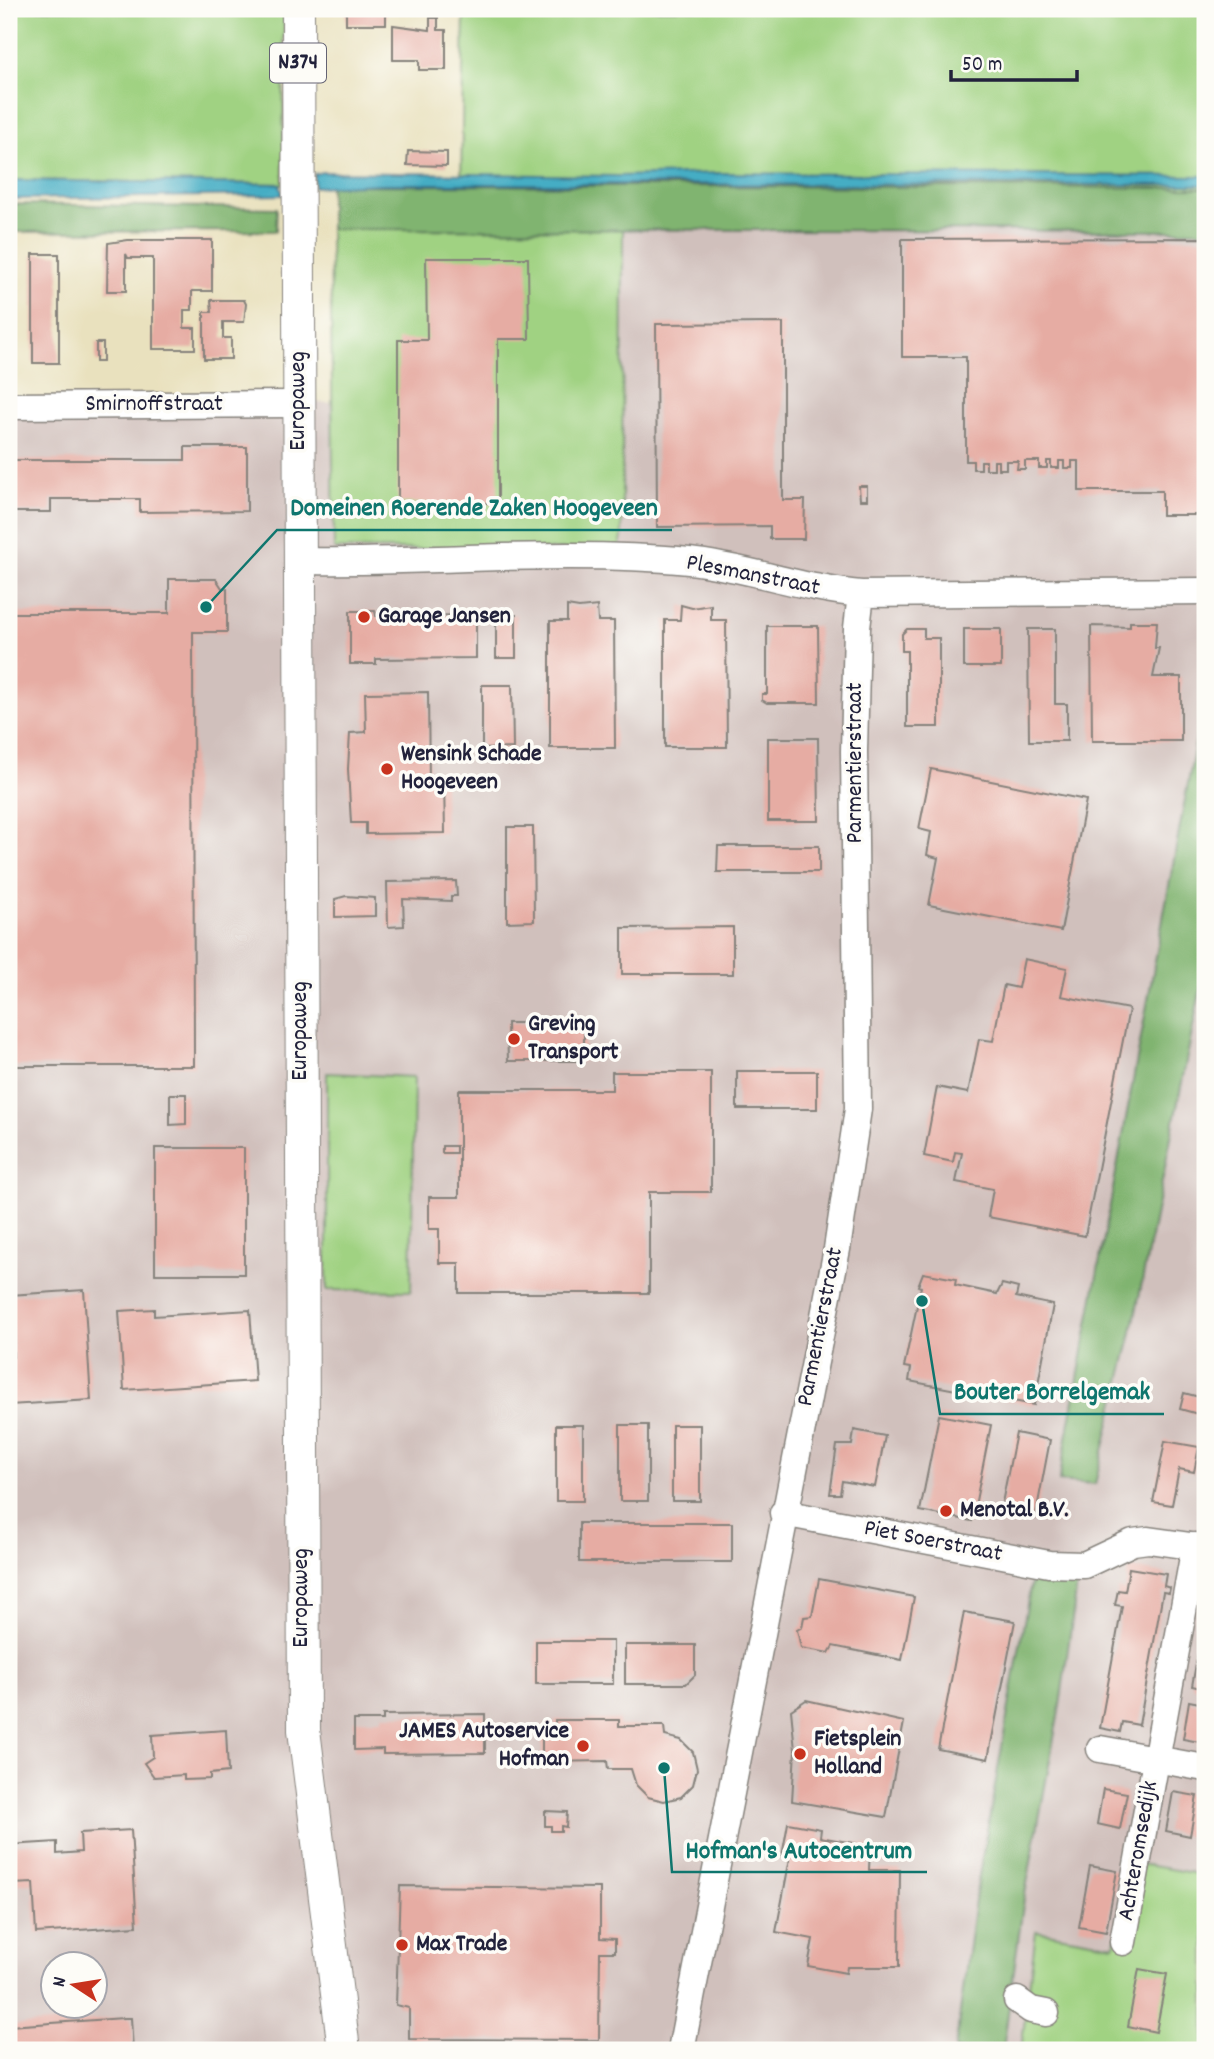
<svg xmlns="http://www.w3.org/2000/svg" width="1214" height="2059" viewBox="0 0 1214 2059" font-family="Dekko,sans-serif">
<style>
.industrial{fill:#d0c0bc;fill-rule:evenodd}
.green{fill:#a0d282;stroke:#617a5e;stroke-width:2}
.forest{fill:#80b470;stroke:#516b56;stroke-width:2}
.water{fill:#45adc4;stroke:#346880;stroke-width:2}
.building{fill:#e6aca3}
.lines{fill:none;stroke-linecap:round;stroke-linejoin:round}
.minor-casing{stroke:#86827c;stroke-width:29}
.major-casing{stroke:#86827c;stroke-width:34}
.minor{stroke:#fff;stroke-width:26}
.major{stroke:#fff;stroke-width:32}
.poi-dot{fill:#c8321e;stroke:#fdfcf7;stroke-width:2.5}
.labels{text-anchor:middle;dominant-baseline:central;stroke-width:7;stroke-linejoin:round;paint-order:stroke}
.shield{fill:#fdfcf7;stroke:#646373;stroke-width:2}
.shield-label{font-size:23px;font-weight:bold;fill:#22223b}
.street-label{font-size:24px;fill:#22223b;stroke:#fdfcf7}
.poi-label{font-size:24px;font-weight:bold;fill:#22223b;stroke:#fdfcf7;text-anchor:start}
.leader{fill:none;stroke:#0f766e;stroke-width:2.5}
.callout-dot{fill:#0f766e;stroke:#fdfcf7;stroke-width:2.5}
.callout-label{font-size:26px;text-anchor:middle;font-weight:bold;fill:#0f766e;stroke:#fdfcf7;stroke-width:7;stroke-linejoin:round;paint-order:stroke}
</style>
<rect width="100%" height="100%" fill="#fdfcf7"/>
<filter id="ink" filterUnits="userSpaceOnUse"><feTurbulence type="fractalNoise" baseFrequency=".0143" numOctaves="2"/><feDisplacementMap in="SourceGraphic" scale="14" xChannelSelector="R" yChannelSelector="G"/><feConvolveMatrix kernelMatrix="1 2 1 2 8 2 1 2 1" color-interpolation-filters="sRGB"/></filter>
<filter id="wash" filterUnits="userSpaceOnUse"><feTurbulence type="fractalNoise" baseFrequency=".00686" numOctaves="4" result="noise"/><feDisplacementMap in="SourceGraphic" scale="28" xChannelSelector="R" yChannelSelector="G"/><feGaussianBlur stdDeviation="1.57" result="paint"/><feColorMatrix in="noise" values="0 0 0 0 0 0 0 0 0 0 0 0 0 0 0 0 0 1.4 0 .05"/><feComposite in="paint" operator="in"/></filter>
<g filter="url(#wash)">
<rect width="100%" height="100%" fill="#e9e1be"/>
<path class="industrial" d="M619,222L1205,228V2050H9V398L624,407ZM52,1965H94V2007H52Z"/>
<path class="green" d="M9,9H284L283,184L9,180Z
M464,9H1205V188L461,186Z
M330,229H623L622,537L619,550L334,549Z
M327,1073L414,1077L411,1291L327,1290Z
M1140,1864L1205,1875V2050H1021L1036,1931L1114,1945Z"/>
<path class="forest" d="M360,185L1205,188V231L330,229V186Z
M9,204L277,208L276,231L9,232Z
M1205,691V967L1132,1332L1095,1484L1059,1481Z
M1033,1571L1078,1577L1060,1706L1023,1905L1003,2050H955L976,1893Z"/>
<path class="water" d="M322,172L618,176L720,173L1205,176V185L383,184L314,187V174Z
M9,180L280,184L283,195L9,199Z"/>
<g id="blocks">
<path class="building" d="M346,9H386V24H346Z
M430,18H438V30H446V70H419V60H393V25L430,30Z
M408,151L447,152V166L407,165Z
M1205,238V515H1162V491H1079V461H1072V468H1064V461H1059V468H1051V461H1047V468H1039V461H1025V469H1017L1018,461H1006V469H998V461H994V469H986V461H981V469H973V461H966V357H902V239Z
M128,240H212V291H192V310H184V328H195V349H153V258H128L126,254V291H107L108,243Z
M9,244H12V363H9Z
M33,254H59V363H33Z
M426,258H528L529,339H498V503H398V340H427Z
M211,300H244L246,304L244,322H223V338H231V359H204V312H212Z
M783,323V500H805L804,539H770V526L657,527L656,324Z
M96,343H103V362H96Z
M185,447H247V511L140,512V499H51V512H9V460H185Z
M859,486H867V500H860Z
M169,579H216L222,588L227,589V632H193L194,1066H9V613H169Z
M681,605L692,608L711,605V620H726L727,747H665V620H680Z
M567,606L579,608L597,606L598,621H614L615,748H550V621H567Z
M350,611H375L376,616L476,615V658L376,659V664H350Z
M496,615H516V658H496Z
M1130,622H1157L1155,648H1159L1153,677H1181V741H1092L1091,626L1130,627Z
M767,626H818L819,703H767L762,700V694H767Z
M907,629H924V638H939V727H907V651H902V634Z
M964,629H1001V667H964Z
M1028,629H1055V704H1067V741H1029Z
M482,685H512L513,748L482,749Z
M428,692L429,782H444L445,833L366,834V823H351L348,769L350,733L366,732L365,693Z
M768,738H818L819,821H768Z
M931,769L1086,800L1061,931L929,905L938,858L927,855L931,832L919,829Z
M507,827H533L534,921L507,922Z
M718,846H819V872H717Z
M456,881L457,896H451V901L403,899L404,926L388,927L387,882Z
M346,896L375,898V916L335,917V899Z
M733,927V974H622V928Z
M1024,959L1067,968L1061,996L1129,1009L1085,1236L988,1217L993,1189L956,1182L962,1153L955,1152L953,1162L924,1156L937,1087L968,1093L979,1039L993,1041L1004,985L1018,988Z
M507,1023H584V1061H508Z
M737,1071H817V1109H737Z
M612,1072H711V1192H649V1293H459V1263H439V1229H429V1197H459V1090H612Z
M170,1094H186V1124L170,1125Z
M442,1146H456V1153H442Z
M155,1148H244V1274H155Z
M923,1273L956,1279L955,1285L997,1294L1002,1284L1018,1288L1016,1297L1053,1305L1034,1405L909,1381L911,1368L904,1367L921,1287L918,1286Z
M84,1290L91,1400L9,1405V1357H13L10,1295Z
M154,1309V1316L250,1310L255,1381L124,1390L119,1311Z
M1184,1393L1203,1398L1198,1414L1180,1409Z
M939,1415L991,1425L972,1521L920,1511Z
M556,1425H583V1501H556Z
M620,1425H648V1501H620Z
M672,1425H700V1501H672Z
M854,1430L885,1436L875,1487L842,1481L840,1494H830L837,1445H852Z
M1016,1433L1050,1440L1035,1519L1000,1513Z
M1165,1441L1199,1447L1194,1472L1179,1469L1172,1505L1153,1502Z
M579,1523H732V1562H579Z
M1129,1568L1166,1574L1164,1586L1170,1588L1169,1593L1163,1592L1139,1725L1122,1722L1120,1732L1100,1728L1122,1606L1115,1605L1118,1590L1125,1591Z
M819,1579L914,1597L902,1660L833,1646L829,1653L801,1648L797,1630L802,1627L804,1617L812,1616Z
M964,1612L1015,1621L988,1759L938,1749Z
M1202,1631L1205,1632V1689L1192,1686Z
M536,1641H613V1684H536Z
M625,1645H695V1675L686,1684H625Z
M806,1700L904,1722L886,1817L792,1801L795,1750L791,1710Z
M1189,1701L1205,1704V1743L1183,1739Z
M485,1714V1753L383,1754V1749L354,1750V1720H383V1715Z
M555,1720H619V1726H664L665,1736L681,1740L693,1752L697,1769L693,1785L681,1797L664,1801L648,1797L636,1785L631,1769H608L607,1761L542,1762V1732H555Z
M226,1730L228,1772L210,1774V1779L184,1780V1775L154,1777L144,1763L153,1757L152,1735Z
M1103,1789L1127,1793L1120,1829L1097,1824Z
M1173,1792L1197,1796L1190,1836L1166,1831Z
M545,1811L567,1812L566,1827L561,1826V1831H551V1826H545Z
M788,1823L821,1829L820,1837L870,1846L869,1870H900L899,1967H847L846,1973L808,1966L813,1939L776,1932L790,1858L782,1856Z
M131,1830L137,1926L36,1933L33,1883L12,1884L9,1845L57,1842V1854L81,1852L80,1833Z
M1090,1866L1117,1871L1106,1932L1079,1927Z
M400,1886L600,1888V1938L615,1939V1952H600L599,2040L409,2039V2008L396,2005Z
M1139,1969L1167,1974L1156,2032L1128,2026Z
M124,2018H131L133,2050H10L9,2026Z"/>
</g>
</g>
<g filter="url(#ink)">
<use href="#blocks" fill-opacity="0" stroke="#86827c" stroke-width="2"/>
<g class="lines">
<defs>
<path id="minor" d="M9,406L299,404
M300,561C429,563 560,549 689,561C747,567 803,589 861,594L1205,591
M783,1513L1049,1564L1084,1565L1133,1542L1148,1540L1205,1548
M1100,1749L1205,1768
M1123,1942L1195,1546
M1017,2000L1031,2010L1046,2013
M681,2050L837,1249L858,1109L854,751L857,628L861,594"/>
<path id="major" d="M298,9L304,1730L344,2050"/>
</defs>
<use href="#minor" class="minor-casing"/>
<use href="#major" class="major-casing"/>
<use href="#minor" class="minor"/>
<use href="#major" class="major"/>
</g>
</g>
<g class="poi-dot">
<circle cx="364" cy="617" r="7"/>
<circle cx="387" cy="769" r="7"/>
<circle cx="514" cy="1039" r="7"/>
<circle cx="946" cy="1511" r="7"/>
<circle cx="583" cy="1746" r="7"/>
<circle cx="800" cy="1754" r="7"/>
<circle cx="402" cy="1945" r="7"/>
</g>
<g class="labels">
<rect class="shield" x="270" y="43.5" width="56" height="39" rx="5"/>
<g class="shield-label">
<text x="298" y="63">N374</text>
</g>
<g class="street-label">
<text transform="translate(299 401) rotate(-90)">Europaweg</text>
<text x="154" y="405">Smirnoffstraat</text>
<text transform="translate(753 576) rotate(11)">Plesmanstraat</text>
<text transform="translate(856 763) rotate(-90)">Parmentierstraat</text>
<text transform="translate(301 1031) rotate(-90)">Europaweg</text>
<text transform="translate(821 1327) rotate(-79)">Parmentierstraat</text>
<text transform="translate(933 1542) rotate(11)">Piet Soerstraat</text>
<text transform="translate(302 1598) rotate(-90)">Europaweg</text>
<text transform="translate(1139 1851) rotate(-80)">Achteromsedijk</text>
</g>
<g class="poi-label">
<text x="378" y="617">Garage Jansen</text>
<text x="401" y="755">Wensink Schade<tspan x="401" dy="28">Hoogeveen</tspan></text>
<text x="528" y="1025">Greving<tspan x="528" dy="28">Transport</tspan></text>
<text x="960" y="1511">Menotal B.V.</text>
<text x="569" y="1732" text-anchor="end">JAMES Autoservice<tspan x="569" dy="28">Hofman</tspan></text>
<text x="814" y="1740">Fietsplein<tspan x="814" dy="28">Holland</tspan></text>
<text x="416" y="1945">Max Trade</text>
</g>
</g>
<path class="leader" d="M206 607L277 530H672M922 1301L940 1414H1164M664 1768L672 1872H927"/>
<g class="callout-dot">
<circle cx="206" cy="607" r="7"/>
<circle cx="922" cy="1301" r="7"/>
<circle cx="664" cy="1768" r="7"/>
</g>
<g class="callout-label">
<text x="474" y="515">Domeinen Roerende Zaken Hoogeveen</text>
<text x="1052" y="1399">Bouter Borrelgemak</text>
<text x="799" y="1858">Hofman's Autocentrum</text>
</g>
<rect width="1214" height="2059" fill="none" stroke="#fdfcf7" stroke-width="35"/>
<g transform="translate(74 1985) rotate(282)"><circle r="33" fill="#fdfcf7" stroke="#a5a5ac" stroke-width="2"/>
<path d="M0-5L12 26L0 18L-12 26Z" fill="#c8321e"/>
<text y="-10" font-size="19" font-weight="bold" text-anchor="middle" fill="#22223b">N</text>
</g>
<path d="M951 70v10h126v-10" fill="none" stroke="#22223b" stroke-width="3.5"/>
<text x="962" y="70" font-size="21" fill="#22223b" stroke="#fdfcf7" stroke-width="5" paint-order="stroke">50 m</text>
</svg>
